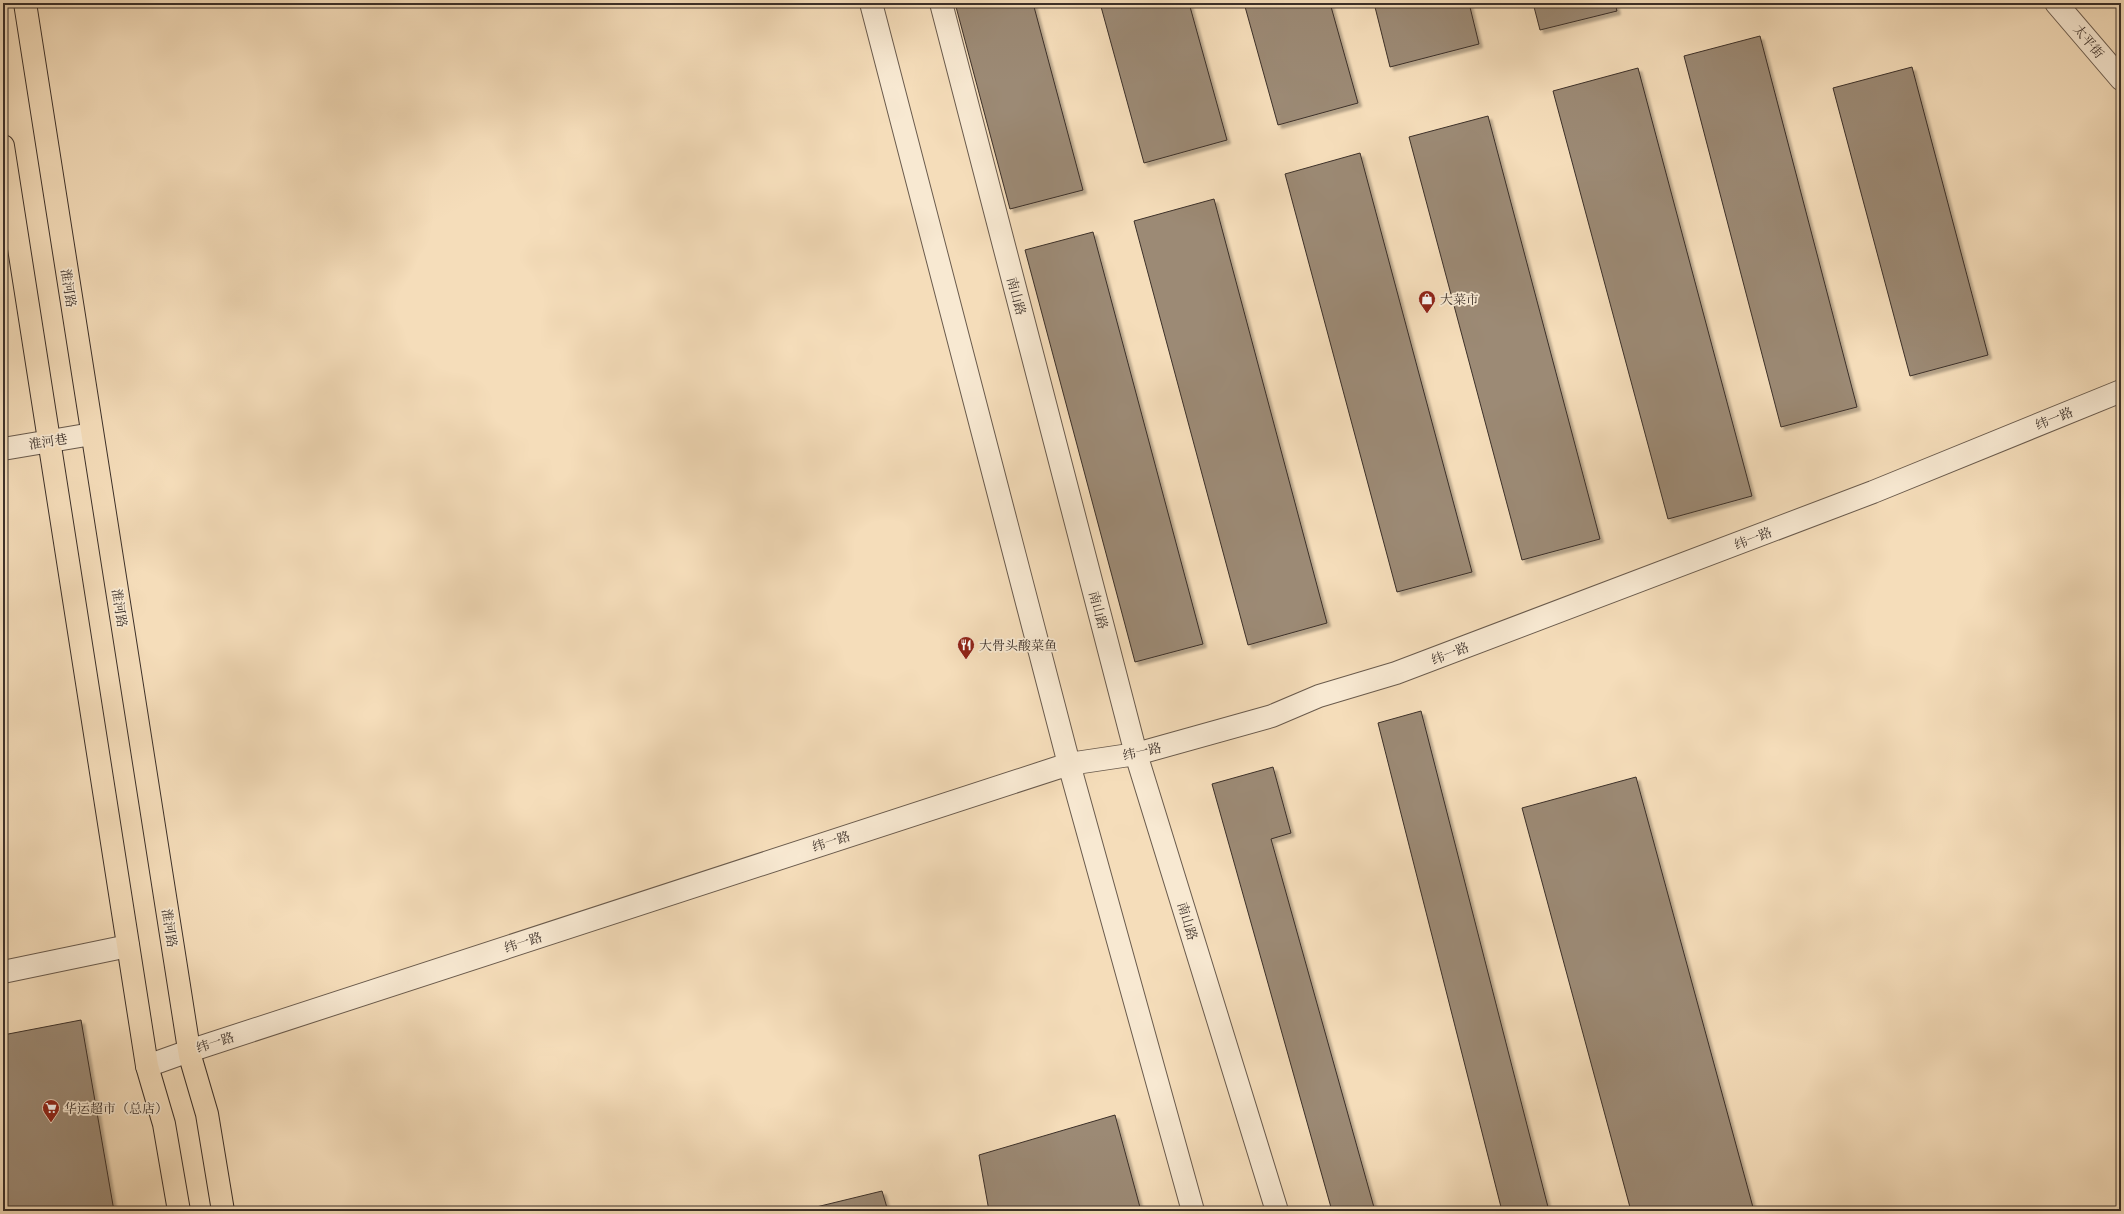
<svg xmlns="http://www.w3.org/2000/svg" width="2124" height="1214" viewBox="0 0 2124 1214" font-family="'Libre Caslon Text','Noto Serif SC',serif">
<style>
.building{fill:#9c8a74;stroke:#3c3029;filter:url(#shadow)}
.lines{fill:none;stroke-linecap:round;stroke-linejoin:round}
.minor-casing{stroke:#6a5b4d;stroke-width:24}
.major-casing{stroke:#3c3029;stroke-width:24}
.minor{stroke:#f8e9d2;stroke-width:22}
.major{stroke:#f5ddba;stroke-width:22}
.labels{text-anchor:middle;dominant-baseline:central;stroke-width:3.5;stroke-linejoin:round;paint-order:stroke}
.street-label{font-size:13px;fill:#3c3029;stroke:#f8e9d2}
.poi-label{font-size:13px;fill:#3c3029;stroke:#f8e9d2;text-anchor:start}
</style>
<defs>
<filter id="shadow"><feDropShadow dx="3.5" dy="3.5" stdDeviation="1" flood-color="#0004"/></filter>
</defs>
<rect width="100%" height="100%" fill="#f5ddba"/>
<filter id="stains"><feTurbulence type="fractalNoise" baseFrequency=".005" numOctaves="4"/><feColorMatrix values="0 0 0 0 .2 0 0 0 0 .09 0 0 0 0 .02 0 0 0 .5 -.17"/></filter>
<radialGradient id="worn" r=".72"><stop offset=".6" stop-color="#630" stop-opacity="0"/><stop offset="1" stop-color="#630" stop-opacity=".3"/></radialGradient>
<path class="building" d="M955,3H1033L1083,190L1010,209Z
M1100,3H1189L1227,140L1144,163Z
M1244,3H1330L1358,103L1278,125Z
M1374,3H1469L1479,44L1390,67Z
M1533,3H1615L1617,11L1540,30Z
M1760,36L1857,407L1781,427L1684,56Z
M1912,67L1988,355L1910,376L1833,88Z
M1638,68L1752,496L1668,519L1553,91Z
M1488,116L1600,539L1522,560L1409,137Z
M1360,153L1472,572L1397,592L1285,174Z
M1214,199L1327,623L1248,645L1134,221Z
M1093,232L1203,644L1135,662L1025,250Z
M1421,711L1549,1211H1502L1378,723Z
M1273,767L1291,833L1271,839L1375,1211H1332L1212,784Z
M1636,777L1754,1211H1631L1522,808Z
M81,1020L114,1211H3V1035Z
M1115,1115L1141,1211H989L979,1155Z
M882,1191L888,1211H808V1209Z"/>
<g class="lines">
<defs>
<path id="minor" d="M871,3L1069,764L1193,1211
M941,3L1136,754L1277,1211
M2056,3L2121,79
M3,449L92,434
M3,972L128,946
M147,1066L189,1051L1069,764L1136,754L1272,716L1319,696L1396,673L1873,492L2121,391"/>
<path id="major" d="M25,3L190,1056L207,1114L223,1211
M3,146L147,1066L164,1124L179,1211"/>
</defs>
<use href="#minor" class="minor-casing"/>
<use href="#major" class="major-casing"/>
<use href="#minor" class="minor"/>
<use href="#major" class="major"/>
</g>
<defs>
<symbol id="shop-pin" viewBox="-11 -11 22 30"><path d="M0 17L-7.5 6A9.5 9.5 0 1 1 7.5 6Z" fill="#8f2418" stroke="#f8e9d2"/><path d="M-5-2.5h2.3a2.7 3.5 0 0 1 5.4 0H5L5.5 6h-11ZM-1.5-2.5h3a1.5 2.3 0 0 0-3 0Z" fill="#fff"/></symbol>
<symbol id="restaurant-pin" viewBox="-11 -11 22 30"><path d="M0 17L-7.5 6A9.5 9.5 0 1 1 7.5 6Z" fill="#8f2418" stroke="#f8e9d2"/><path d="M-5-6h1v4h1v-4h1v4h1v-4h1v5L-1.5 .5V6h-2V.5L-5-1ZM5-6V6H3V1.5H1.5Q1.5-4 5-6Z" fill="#fff"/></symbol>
<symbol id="supermarket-pin" viewBox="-11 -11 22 30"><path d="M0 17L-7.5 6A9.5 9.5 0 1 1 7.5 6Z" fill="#8f2418" stroke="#f8e9d2"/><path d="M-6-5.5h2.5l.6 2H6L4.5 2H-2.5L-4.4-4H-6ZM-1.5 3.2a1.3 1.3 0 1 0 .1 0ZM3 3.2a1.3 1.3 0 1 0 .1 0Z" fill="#fff"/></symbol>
</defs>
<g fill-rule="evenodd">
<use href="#shop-pin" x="1417" y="289" width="20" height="27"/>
<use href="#restaurant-pin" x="956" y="635" width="20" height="27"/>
<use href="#supermarket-pin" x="41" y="1098" width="20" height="27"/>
</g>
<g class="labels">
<g class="street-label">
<text transform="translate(2089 41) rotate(50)">太平街</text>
<text transform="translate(69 288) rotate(81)">淮河路</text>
<text transform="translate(1017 296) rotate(75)">南山路</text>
<text transform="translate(2054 418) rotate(-22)">纬一路</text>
<text transform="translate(48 441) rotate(-9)">淮河巷</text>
<text transform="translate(1753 538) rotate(-21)">纬一路</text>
<text transform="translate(120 608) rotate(81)">淮河路</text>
<text transform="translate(1099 610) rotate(75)">南山路</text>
<text transform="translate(1450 653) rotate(-21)">纬一路</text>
<text transform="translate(1142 751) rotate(-13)">纬一路</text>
<text transform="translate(831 841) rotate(-18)">纬一路</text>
<text transform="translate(1188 921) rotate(73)">南山路</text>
<text transform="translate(170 928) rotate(81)">淮河路</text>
<text transform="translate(523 942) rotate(-18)">纬一路</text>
<text transform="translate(215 1042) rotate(-18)">纬一路</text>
</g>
<g class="poi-label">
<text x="1440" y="299">大菜市</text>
<text x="979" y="645">大骨头酸菜鱼</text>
<text x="64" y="1108">华运超市（总店）</text>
</g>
</g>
<rect width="2124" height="1214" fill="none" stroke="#f5ddba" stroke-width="16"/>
<rect x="4" y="4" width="2116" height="1206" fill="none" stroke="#3c3029" stroke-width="2"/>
<rect x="8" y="8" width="2108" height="1198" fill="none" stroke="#3c3029"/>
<rect width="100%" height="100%" filter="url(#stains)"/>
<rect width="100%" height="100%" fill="url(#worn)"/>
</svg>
